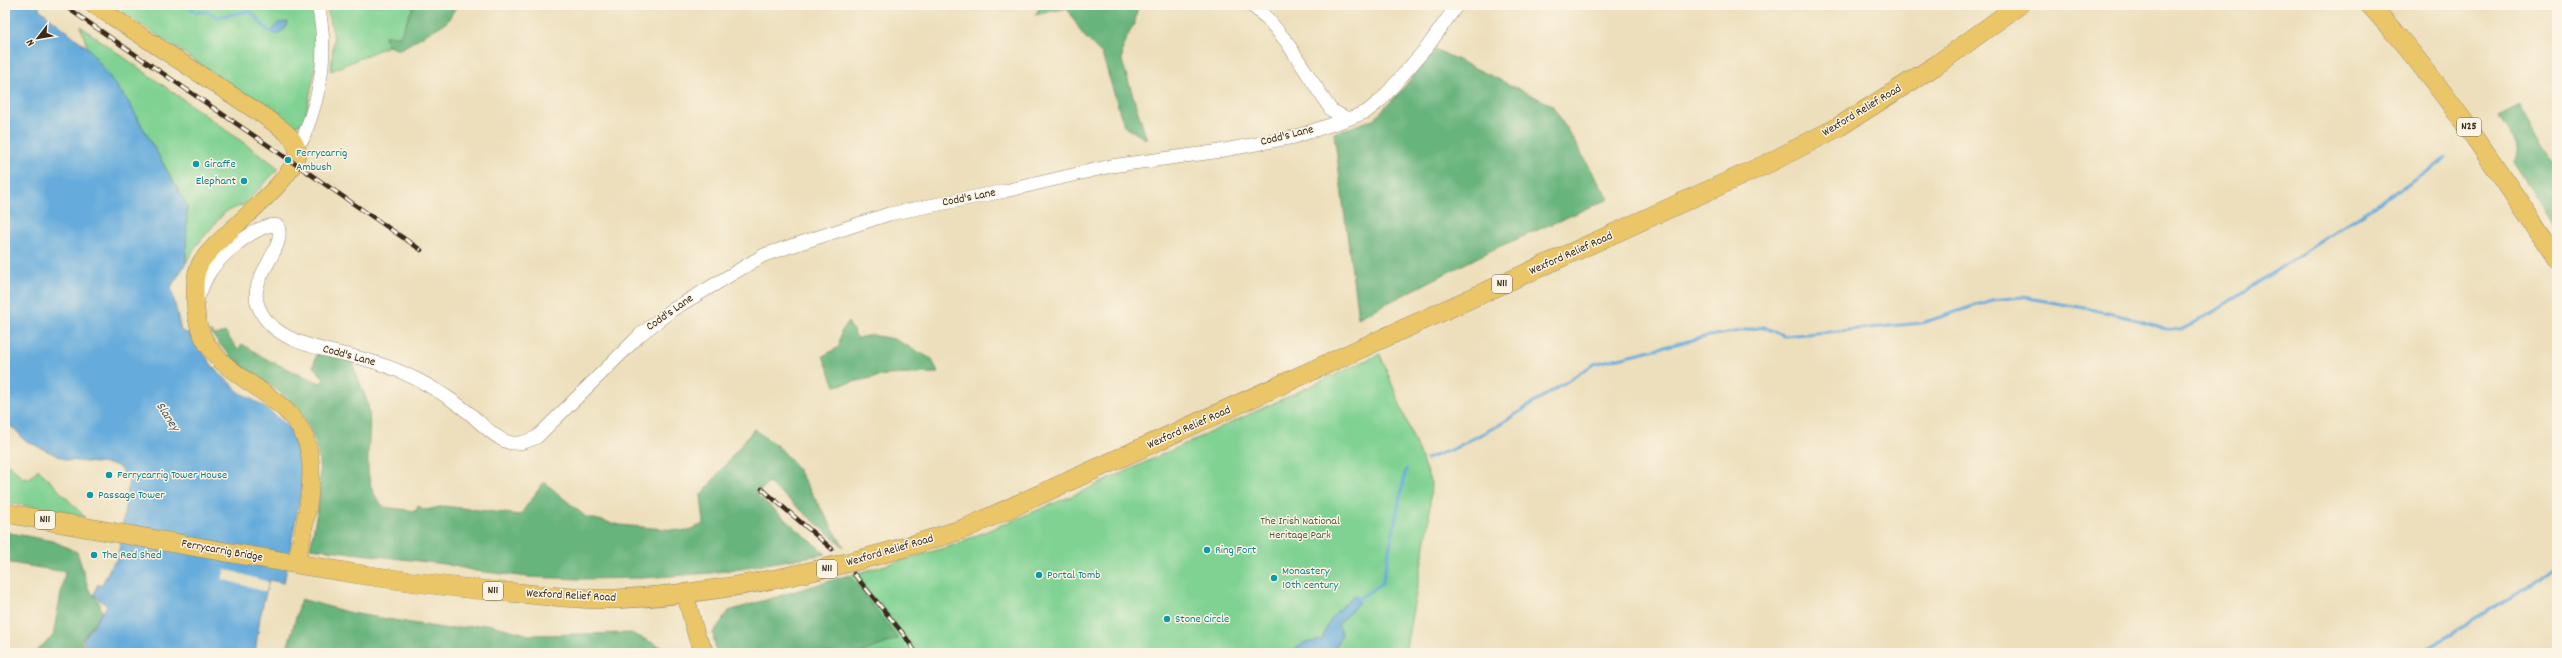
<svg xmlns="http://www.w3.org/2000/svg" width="2562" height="658" viewBox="0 0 2562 658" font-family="Dekko,sans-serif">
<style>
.green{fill:#80d293;stroke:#5e7e58}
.forest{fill:#68b47d;stroke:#526f4e}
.water{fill:#65abdb;stroke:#506a7c}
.pier{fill:#eddfbc}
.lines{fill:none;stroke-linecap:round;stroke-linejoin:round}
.stream{stroke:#65abdb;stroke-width:3}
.minor-casing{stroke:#94846d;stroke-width:14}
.major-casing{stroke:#94846d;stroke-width:18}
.highway-casing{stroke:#94846d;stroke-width:20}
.minor{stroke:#fff;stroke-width:13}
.major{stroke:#eac669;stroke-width:17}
.highway{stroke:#eac669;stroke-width:19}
.rail-casing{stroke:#3b2a1e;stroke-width:4.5}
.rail{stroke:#fcf5e5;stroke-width:3;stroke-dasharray:9;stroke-linecap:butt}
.culture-dot{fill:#0f9aa8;stroke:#fcf5e5;stroke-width:1.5}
.labels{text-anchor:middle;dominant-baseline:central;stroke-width:3;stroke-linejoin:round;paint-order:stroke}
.shield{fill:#fcf5e5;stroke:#75675a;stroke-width:1}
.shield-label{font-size:11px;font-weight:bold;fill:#3b2a1e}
.street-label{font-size:12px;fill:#3b2a1e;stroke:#fcf5e5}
.culture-label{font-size:12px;fill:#0d838f;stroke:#fcf5e5;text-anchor:start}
.park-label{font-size:12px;fill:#505c41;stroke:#fcf5e5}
.water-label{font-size:13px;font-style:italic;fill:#4a5760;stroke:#fcf5e5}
</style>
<rect width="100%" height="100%" fill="#fcf5e5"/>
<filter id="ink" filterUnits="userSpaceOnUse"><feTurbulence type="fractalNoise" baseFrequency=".025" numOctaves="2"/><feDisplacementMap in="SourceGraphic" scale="8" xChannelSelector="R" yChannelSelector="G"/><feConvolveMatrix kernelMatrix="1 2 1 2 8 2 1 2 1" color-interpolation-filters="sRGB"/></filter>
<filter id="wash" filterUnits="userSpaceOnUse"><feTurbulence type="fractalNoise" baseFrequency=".012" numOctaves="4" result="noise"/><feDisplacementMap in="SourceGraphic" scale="16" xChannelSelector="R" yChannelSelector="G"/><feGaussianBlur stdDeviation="0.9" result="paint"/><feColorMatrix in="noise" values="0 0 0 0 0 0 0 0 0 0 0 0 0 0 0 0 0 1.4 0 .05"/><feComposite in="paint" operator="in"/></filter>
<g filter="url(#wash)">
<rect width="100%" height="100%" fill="#eddfbc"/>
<path class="green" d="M112,5H314L320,46L304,123L292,126Z
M326,5H414L400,37H385L388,46L331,71L334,36Z
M80,26L279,168L245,204L225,212L196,246L186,263L187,206L129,103L88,48Z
M1380,354L1431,483L1429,523L1405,653H716L713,633L729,611L951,546L1081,492Z
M5,461L23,478L29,479L38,469L85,517L5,502Z"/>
<path class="forest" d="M414,5H457L447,22L399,50L388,46L385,36H400Z
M1041,5H1138L1135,22L1123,45L1122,61L1147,140L1124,126L1102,54L1083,35L1067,8L1035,15Z
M1435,49L1552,105L1609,199L1494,249L1358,318L1334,133L1374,119L1401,91Z
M2520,105L2557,170V232L2514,162L2517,146L2498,116Z
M848,322L857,338L872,335L894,339L932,359L938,373L885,375L835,386L823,356L839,347L841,332Z
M209,331L216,335L225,332L238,350L242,344L270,361L320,383L325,379L313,367L317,352L353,362C356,380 367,394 369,411C373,445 357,480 384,507L416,511L418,506L426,510L444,506L520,515L544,482L586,517L620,525L686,531L704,524L701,495L754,429L779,447L795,465L844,547L768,482L757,495L826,554L711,573L642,578L580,579L529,577L476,571L444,564L310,548C323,487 332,431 275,389C267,383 257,379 249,373C233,362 221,346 209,331Z
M5,532L53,541L77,552L89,590L99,602L102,612L82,639L80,653H34L53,636L65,572L5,562Z
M849,575L898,639L860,653H716L713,633L729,611Z
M301,599L351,613L448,629L488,624L530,635L631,633L675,653H286Z"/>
<path class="water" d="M5,5H39V9L88,48L129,103L187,206L186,263L171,287L181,331L191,334L213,367L239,392L263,406L288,426L299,449L302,486L284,583L269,580L260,617L255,653H82L84,638L107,606L94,595L97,585H102L112,564L118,559L129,479L116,465L67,460L24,440L16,430L5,423Z
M288,22L286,28L277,35L271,32L278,23Z
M1355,595L1359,602L1338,625L1342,634L1332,653H1290L1304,643L1322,640C1328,620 1338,608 1355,595Z"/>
<path class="pier" d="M225,569L268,582L266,592L222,579Z"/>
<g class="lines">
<path class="stream" d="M187,6L196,12H208L218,17L250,11C258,17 261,27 271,32
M1426,459L1453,449L1499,425L1594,364L1709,336L1764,327L1785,336L1922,323L1992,300L2023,297L2090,309L2134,319L2166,329L2181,330L2210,314L2447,158
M1354,601L1382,584L1406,469
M2421,653L2527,587L2557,564"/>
</g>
</g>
<g filter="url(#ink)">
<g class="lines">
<defs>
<path id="minor" d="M1251,5L1267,18L1286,41L1331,110L1348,119
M295,143L303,139L305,133C322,90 328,50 318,5
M197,300C201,291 204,281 210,272C219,257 260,220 278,226C287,251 245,279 259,308C274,343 323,349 356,357C376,362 397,369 416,379C434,388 453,400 469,413C481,423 491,435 505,441C516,446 526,442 537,437L641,334L672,310L764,255L889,214L1005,191L1111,166L1214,152L1294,137L1348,119L1366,112L1381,100L1428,46L1457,5"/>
<path id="major" d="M94,5L264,116C276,125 293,134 297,149C304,175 216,237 201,262C197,269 195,279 195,288C195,301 195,314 199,327C216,382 294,390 308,447C317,480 303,531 296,564
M685,593L697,638L706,653"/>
<path id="highway" d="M2370,5C2442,83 2498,171 2557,259
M5,513C122,534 240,555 358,574C411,582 464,589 518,593C550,596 584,600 616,599C737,593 852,566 966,528L1771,162L1840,126L1935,66L2019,5"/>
</defs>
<use href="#minor" class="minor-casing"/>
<use href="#major" class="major-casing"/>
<use href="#highway" class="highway-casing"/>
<use href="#minor" class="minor"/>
<use href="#major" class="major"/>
<use href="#highway" class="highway"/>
<defs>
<path id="rail" d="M63,5L421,250
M762,489L832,549
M854,574L905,636L916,653"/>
</defs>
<use href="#rail" class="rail-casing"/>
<use href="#rail" class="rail"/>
</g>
</g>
<g class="culture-dot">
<circle cx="288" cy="160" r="4"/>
<circle cx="196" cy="164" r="4"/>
<circle cx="244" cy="181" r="4"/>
<circle cx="109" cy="475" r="4"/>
<circle cx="90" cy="495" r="4"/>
<circle cx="1207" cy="550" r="4"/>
<circle cx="94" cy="555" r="4"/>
<circle cx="1039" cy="575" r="4"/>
<circle cx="1274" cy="578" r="4"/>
<circle cx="1167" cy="619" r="4"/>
</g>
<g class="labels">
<g class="shield">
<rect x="2457" y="118" width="24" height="18" rx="3"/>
<rect x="1492" y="275" width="20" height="18" rx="3"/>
<rect x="35" y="511" width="20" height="18" rx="3"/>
<rect x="817" y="560" width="20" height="18" rx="3"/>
<rect x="483" y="582" width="20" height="18" rx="3"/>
</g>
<g class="shield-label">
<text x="2469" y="127">N25</text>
<text x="1502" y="284">N11</text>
<text x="45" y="520">N11</text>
<text x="827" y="569">N11</text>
<text x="493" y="591">N11</text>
</g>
<g class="street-label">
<text transform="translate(1862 111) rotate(-31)">Wexford Relief Road</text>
<text transform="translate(1287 136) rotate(-14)">Codd's Lane</text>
<text transform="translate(969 198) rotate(-11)">Codd's Lane</text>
<text transform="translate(1571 254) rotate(-24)">Wexford Relief Road</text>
<text transform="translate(670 313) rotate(-35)">Codd's Lane</text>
<text transform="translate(349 356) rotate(15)">Codd's Lane</text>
<text transform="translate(1189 428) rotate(-24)">Wexford Relief Road</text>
<text transform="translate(222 551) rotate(10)">Ferrycarrig Bridge</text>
<text transform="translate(890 551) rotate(-16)">Wexford Relief Road</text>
<text transform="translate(571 596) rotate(3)">Wexford Relief Road</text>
</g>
<g class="culture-label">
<text x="296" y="153">Ferrycarrig<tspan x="296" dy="14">Ambush</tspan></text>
<text x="204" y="164">Giraffe</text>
<text x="236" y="181" text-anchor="end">Elephant</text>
<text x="117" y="475">Ferrycarrig Tower House</text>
<text x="98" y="495">Passage Tower</text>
<text x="1215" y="550">Ring Fort</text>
<text x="102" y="555">The Red Shed</text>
<text x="1282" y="571">Monastery<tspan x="1282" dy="14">10th century</tspan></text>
<text x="1047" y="575">Portal Tomb</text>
<text x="1175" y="619">Stone Circle</text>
</g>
<g class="park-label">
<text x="1300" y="521">The Irish National<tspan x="1300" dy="14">Heritage Park</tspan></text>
</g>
<g class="water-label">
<text transform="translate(167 417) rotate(57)">Slaney</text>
</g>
</g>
<rect width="2562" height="658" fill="none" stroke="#fcf5e5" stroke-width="20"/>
<g transform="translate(38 38) rotate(239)" stroke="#fcf5e5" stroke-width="3" paint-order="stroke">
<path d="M0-3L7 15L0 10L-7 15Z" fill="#3b2a1e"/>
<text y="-6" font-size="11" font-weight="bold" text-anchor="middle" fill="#3b2a1e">N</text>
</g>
</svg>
